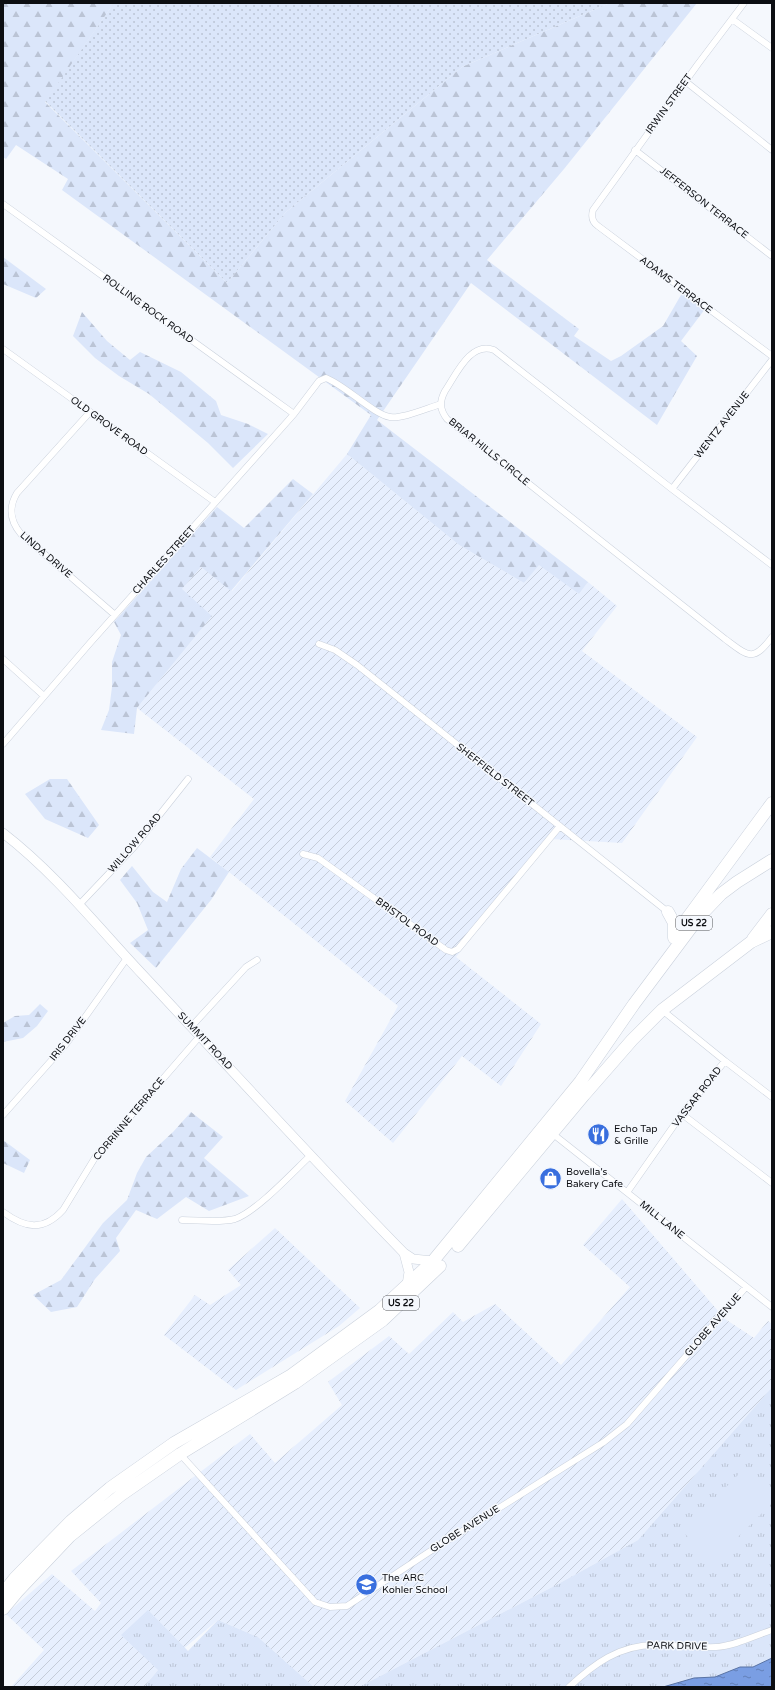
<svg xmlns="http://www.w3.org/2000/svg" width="775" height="1690" viewBox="0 0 775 1690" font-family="'Varela Round',sans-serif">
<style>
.industrial{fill:url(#industrial-furrows)}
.grass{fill:url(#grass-dots)}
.forest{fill:url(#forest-firs)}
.park{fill:url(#park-tufts)}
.pitch{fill:#dbe6fa}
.water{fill:url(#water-ripples);stroke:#5973a4}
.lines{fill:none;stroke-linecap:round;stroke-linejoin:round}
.street-casing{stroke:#cad1dc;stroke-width:7}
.secondary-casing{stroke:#cad1dc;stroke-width:10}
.highway-casing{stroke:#cad1dc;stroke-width:13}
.street{stroke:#fff;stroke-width:6}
.secondary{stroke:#fff;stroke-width:9}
.highway{stroke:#fff;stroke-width:12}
.labels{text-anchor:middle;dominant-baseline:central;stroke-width:3;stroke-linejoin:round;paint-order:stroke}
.shield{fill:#f5f8fd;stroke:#525458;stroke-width:1}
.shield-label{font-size:9px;font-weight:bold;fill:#0c0e12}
.street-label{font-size:10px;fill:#0c0e12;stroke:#f5f8fd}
.poi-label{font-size:10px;fill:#0c0e12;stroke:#f5f8fd;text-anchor:start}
</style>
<defs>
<pattern id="industrial-furrows" width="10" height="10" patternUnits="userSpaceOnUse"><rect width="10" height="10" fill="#e7effe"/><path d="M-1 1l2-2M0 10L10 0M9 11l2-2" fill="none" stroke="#c5ccd9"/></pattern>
<pattern id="grass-dots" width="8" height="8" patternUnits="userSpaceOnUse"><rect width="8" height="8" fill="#dbe6fa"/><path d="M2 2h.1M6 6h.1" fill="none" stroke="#bbc4d5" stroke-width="1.8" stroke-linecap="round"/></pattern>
<pattern id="forest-firs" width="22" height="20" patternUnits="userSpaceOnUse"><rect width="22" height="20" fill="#dbe6fa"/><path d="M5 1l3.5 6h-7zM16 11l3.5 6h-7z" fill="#bbc4d5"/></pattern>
<pattern id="park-tufts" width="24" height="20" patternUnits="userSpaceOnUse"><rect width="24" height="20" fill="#dbe6fa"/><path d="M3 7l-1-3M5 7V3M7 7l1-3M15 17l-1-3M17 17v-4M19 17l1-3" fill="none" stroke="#bbc4d5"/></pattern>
<pattern id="water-ripples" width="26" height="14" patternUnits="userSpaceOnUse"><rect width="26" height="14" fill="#7a9ee3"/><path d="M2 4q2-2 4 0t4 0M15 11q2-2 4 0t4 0" fill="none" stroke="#627fb7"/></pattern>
</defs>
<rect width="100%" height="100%" fill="#f5f8fd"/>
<path class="industrial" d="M347,454L459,545L524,583L539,564L579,594L588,582L617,606L582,651L697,737L622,843L551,839L456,957L541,1024L501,1086L462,1056L393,1143L345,1101L398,1006L210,857L254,799L137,708L212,616L181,590L201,567L232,591Z
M622,1199L725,1319L754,1338L768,1321L772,1324V1387L638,1540L558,1584L359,1687H314L258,1637L218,1620L158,1670L144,1687H11L44,1650L6,1614L52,1574L95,1611L101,1603L71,1571L250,1434L275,1463L342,1405L328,1382L389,1336L409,1354L453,1312L463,1322L495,1304L561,1365L630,1287L583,1245Z
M275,1228L360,1308L339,1326L236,1390L164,1335L195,1295L210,1305L241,1285L228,1270Z"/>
<path class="grass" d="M114,3H610L462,67L286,212L227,283L45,101Z"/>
<path class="forest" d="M3,3H114L45,102L227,283L286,212L462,67L610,3H697L564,169L487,260L579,329L574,336L611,361L621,356L663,326L685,288L708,305L681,341L697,356L657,425L471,283L377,420L588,582L579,594L539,565L524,583L459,545L347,454L371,415L62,190L68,179L16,145L6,159L3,157Z
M3,257L46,289L36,298L3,284Z
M82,312L107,341L130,360L140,352L181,372L216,401L221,415L248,424L268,434L233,468L208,443L149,394L119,376L95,358L73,336Z
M293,479L313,494L231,591L201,567L182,589L212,616L137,708L134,734L101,730L109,710L112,687V662L121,635L114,622L217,507L244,528Z
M50,779H67L99,825L88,838L45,819L25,794Z
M197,848L229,872L211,900L156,968L130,943L148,930L137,903L120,880L132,866L153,892L167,902L181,869Z
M40,1004L48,1011L37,1026L23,1038L3,1042V1023L15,1016L29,1015Z
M191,1112L223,1137L204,1158L249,1196L209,1211L186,1197L157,1219L136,1210L116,1238L120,1251L95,1279L77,1307L51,1312L33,1295L61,1280L103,1223L127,1200L137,1173L146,1157L173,1132Z
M3,1140L30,1160L24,1173L3,1163Z"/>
<path class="park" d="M772,1387V1687H359L558,1584L638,1540Z
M148,1610L188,1651L218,1620L258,1637L314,1687H144L158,1670L121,1635Z"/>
<path class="pitch" d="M746,1467L772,1492V1503L713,1562L682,1531Z"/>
<path class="water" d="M772,1658V1687H663L694,1678L715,1677L740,1667H753Z"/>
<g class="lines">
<defs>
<path id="street" d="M744,3L698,64L593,210C591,217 592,222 598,226L772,356
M732,19L772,48
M685,81L772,150
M635,150L772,256
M3,204L294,414
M3,349L215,502
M90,412L17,493C8,508 10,521 21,534L115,615
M672,489L772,360
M772,565L672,489L494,350C470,341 456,375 445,391C439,402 440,410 447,419L725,639C748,656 753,663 772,637
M319,644L335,650L357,665L668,912
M3,659L44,696
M3,744L90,643L294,414L319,381L326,378C346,386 373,414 390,417C403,419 427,408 441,404
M303,854L318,858L446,950L452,952L458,949L560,826
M79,905L134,847L188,779
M662,1010L725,1061L772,1097
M191,1027L246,967L257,960
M682,1114L772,1183
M3,1115L66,1044L127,958
M553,1134L772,1307
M628,1191L682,1114L725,1061
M3,1212C25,1228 43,1232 63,1210L96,1156L200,1036
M182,1220C199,1220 219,1223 235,1219C256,1212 293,1172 310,1156
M180,1454L315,1602L330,1607L347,1606L429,1552L604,1442L627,1424L746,1287
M569,1687C594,1664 619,1645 655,1645C675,1644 696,1648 716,1647C735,1646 754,1636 772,1630"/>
<path id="secondary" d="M3,833C56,874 97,926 143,975C230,1068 315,1162 404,1253L413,1259L433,1261
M404,1253L409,1272L407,1285"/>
<path id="highway" d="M668,912L674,923V938
M677,932L772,803
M753,939L772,914
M458,1246L584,1095L632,1040L662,1010L751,942L772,932
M3,1593L15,1578L71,1521L110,1488L174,1443L290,1376L380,1310L433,1261L580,1082L634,1004L699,917L721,894L737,882L772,860
M3,1609L17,1592L70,1536L121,1495L180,1454L295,1383L383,1320L440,1266"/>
</defs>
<use href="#street" class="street-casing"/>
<use href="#secondary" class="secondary-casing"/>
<use href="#highway" class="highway-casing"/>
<use href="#street" class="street"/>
<use href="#secondary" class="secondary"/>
<use href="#highway" class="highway"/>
</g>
<defs>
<symbol id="restaurant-disc" viewBox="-11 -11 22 22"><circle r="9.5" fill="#396fde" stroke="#f5f8fd"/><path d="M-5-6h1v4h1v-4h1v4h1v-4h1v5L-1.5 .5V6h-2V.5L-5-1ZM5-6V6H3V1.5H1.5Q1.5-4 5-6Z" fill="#fff"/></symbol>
<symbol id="shop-disc" viewBox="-11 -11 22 22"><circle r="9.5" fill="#396fde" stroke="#f5f8fd"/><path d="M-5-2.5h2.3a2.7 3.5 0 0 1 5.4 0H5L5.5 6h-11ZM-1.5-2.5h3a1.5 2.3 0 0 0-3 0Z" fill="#fff"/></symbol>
<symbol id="school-disc" viewBox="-11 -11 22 22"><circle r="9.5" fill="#396fde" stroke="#f5f8fd"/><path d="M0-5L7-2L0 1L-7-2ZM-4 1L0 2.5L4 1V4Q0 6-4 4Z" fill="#fff"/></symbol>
</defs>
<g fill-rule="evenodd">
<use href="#restaurant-disc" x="586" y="1122" width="25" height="25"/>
<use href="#shop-disc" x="538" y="1166" width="25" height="25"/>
<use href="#school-disc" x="354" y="1572" width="25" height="25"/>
</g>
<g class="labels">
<g class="shield">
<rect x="676" y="916" width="36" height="14" rx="3"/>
<rect x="383" y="1296" width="36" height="14" rx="3"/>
</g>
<g class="shield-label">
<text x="694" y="923">US 22</text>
<text x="401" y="1303">US 22</text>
</g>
<g class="street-label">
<text transform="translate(669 104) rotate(-54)">IRWIN STREET</text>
<text transform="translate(704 203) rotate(38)">JEFFERSON TERRACE</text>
<text transform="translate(676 285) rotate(37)">ADAMS TERRACE</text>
<text transform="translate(148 309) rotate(36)">ROLLING ROCK ROAD</text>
<text transform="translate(722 425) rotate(-52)">WENTZ AVENUE</text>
<text transform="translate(109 426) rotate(36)">OLD GROVE ROAD</text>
<text transform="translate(489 452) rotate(39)">BRIAR HILLS CIRCLE</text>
<text transform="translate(46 555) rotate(41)">LINDA DRIVE</text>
<text transform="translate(164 560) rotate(-48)">CHARLES STREET</text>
<text transform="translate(495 775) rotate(38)">SHEFFIELD STREET</text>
<text transform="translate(135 843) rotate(-49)">WILLOW ROAD</text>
<text transform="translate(407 922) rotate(36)">BRISTOL ROAD</text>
<text transform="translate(68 1039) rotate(-52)">IRIS DRIVE</text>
<text transform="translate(205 1041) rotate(47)">SUMMIT ROAD</text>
<text transform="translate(697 1097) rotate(-52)">VASSAR ROAD</text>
<text transform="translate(129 1119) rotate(-50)">CORRINNE TERRACE</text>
<text transform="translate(662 1220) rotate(39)">MILL LANE</text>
<text transform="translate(713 1325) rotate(-49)">GLOBE AVENUE</text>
<text transform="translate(465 1529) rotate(-32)">GLOBE AVENUE</text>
<text transform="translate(677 1646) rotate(1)">PARK DRIVE</text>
</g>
<g class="poi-label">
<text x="614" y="1129">Echo Tap<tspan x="614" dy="12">&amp; Grille</tspan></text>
<text x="566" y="1172">Bovella's<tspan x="566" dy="12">Bakery Cafe</tspan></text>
<text x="382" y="1578">The ARC<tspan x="382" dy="12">Kohler School</tspan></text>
</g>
</g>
<rect width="775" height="1690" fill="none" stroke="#0c0e12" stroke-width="8"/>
</svg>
